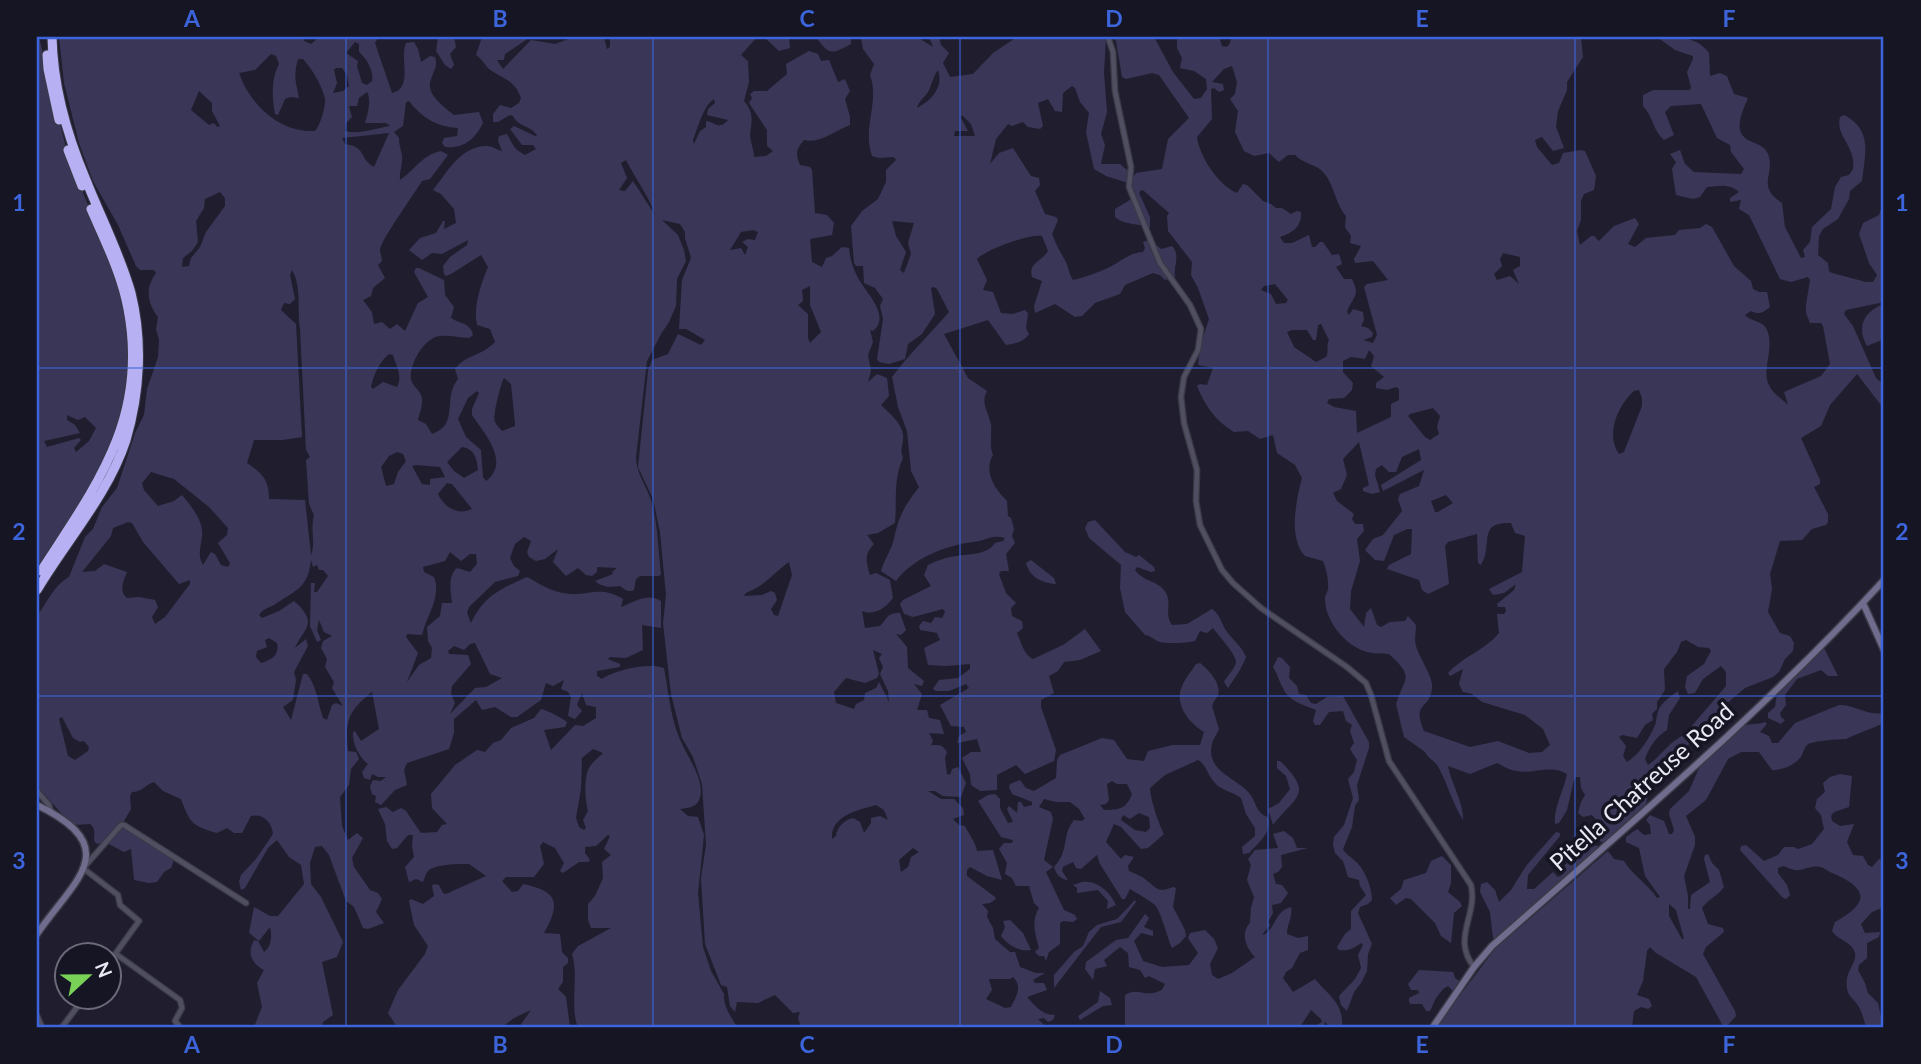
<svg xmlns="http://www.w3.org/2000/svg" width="1921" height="1064" viewBox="0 0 1921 1064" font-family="Lato,sans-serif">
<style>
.green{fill:#3a3658;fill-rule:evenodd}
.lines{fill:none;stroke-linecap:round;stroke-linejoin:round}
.street-casing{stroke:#3b3a47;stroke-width:7}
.secondary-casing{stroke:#3b3a47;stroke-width:9}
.highway-casing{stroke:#3b3a47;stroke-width:11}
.street{stroke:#504f61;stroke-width:4.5}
.secondary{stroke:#6f6c8d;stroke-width:6}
.highway{stroke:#b7b1f4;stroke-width:9}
.grid{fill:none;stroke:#3c65dc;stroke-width:2;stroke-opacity:0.55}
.labels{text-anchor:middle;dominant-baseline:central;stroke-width:7;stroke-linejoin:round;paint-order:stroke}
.street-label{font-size:24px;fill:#eaeaf5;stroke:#161524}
.neatline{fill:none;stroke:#3c65dc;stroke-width:2.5}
.grid-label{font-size:23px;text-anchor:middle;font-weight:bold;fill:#3c65dc}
</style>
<rect width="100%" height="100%" fill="#201e2e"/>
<path class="green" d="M37,37H39L68,156L97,227L127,316V389L112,452L74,518L37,571ZM67,415L78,420L85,417L96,428L89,441L76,452L74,448L81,440L79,438L47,447L44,441L80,433L75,425L67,420Z
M59,37H303L304,41L311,44L319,37H378L375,43L392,93C414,88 399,59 406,43L414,42L418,49L421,62L430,56L435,57C438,66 434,70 431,79C425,94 443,106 454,115L479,112L483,123C475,139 464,149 445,147L442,143L444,138L457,136L458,128C437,127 422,118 409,101L406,102L403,126L394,132L399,138C399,145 401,149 402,156C403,164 399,172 400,180C415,170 422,155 441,151L448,155L430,179L422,181C415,193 380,241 380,250C380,253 382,257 382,261L378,265L385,278L373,288L371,296L363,300L372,312L374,324L382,322L390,329L397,324L405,331L418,303L428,297L414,272L416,268H419L444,280L445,295L454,307L451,318C460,324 471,323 473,335L469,338C459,338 450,335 441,336C425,336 409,364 411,379C412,385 417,388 420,393C425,401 420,411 418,420L426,424L432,434C460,424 442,399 458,379L455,369C465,355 482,356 495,342L490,329L477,325C473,307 481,284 488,267L481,255L451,274L446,276L444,274L443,266L450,257L467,245L468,240L442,254L432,253L422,260L409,250L420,238L436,233L443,221H445L444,229L456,223L454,209L441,194L433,190C447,173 460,146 487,146C492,146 497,150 502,151L498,141L499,136L507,134C512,143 514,150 525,155L536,149L533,145H522L510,129L514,126L535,136H537C532,125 519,128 513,116L510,115L498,122H493V114L500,105L511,108L519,103L521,98C514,80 507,81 492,71C485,67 483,59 476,55L482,37H526V40L505,54L504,60H497L503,69L531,40L555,44L574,37H604L607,49L610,47V37H757L741,55L748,61L749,82L744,101C754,113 752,120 750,134C750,141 754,150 754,157L766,156L773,151L767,146V130L749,103L752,98L750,94L754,91H767L787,74L786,64L809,51L818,54L821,61L829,60L838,82L845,79L850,91L845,99L850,117V125C834,131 820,144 804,140C796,150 795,153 800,165L810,167L812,170L815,213L827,215L834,223L832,235L810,239L812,262L822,267L826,258L832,256L842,247L849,248C850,258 852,266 857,276C864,291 892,315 873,331L870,330L873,342L868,355L871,371L868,382L877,374L887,378L889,396L881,405C889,413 902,423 903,435C904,444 899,449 903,458C893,480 897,500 895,523L878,533L867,535L874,544C864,554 866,562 870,575L876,573L890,580L893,598C886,608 874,616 862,611L865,628L880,626C888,618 886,613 900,613L906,630L901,635L896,634L907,647L908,668L924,681L922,686L914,684L922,694L917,710H927L929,718L940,720L944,734L929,733L933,741L931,745C939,745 942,744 947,752L945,758L947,774L950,775L952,769L958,767L966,783L961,797L943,796L935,791H928L941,799H954L963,808L964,815L953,819L959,825L965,826C969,835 975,841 977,851L993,850L1002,880L987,876L970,867L967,870V876L995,897L996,899L990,903L982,904L988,911L987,917L993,928L995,939L1010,952H1015L1020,967L1036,973H1045L1033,980L1035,983H1044L1047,990L1027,997C1034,1005 1043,1016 1055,1015L1053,1020L1048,1022L1044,1018L1038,1019L1046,1027H801L798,1018L800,1012L793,1013L775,995L758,1003L737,1002L735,1012L730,1006L727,987L721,985L705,944L701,878L706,845L702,784L693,757L682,738L671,694L663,623L666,595L660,532L653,499L638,467L648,371L652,360L668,354L678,334L701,345L705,340L686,329H679L682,280L691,258L685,238V232L680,224L662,220L678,235L684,250L686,261L677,279L676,306L669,322L661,334L647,361L636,457C636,473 646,485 651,500C658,524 658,549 661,574L659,576H640L636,579L634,590C628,593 624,589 620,586C610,587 603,588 595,581L613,574L612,572L617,568L597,567V572L592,576L586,575L578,568L566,576L553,562L558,549L545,559L536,561L529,557L527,552L531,541L524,537L515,544L510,558L514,566L520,571L518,576L495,582L469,607L467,613L471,623C484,596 500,589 527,577C538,583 550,591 563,593C587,598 598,584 623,599L621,607C634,602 648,592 661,601V628L642,625L643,650L626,658L610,657L608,659L620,664V667L597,671V676L602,679C614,670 650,662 664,668C669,695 671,724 684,748C691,762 706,784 699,800C696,808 686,808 680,809L688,816L698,817L704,835L698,893L703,947L711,971L724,994C723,1006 731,1017 737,1027H579L577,1025C570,1001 579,977 572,954L578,946L611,928H591L588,920V904L595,896L603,878L602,862L611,855L604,849L610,836L608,835L596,846L585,847V853L590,860L588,862H579L563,873L560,871L564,863L555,848L543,842L540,846L544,864L534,877H506L502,881L512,892L518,891L523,884C558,891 561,903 544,933L560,934L562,952L568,958V963L563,967V982L558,989L566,997L570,1027H519L531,1010L514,1018L502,1027H397L388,1013L398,990L425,954L428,946L414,925L409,901L411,899L423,904L434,896L432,886L434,884L439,885L443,893L446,894L486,876L469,864C459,864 434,864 428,871C425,874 425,878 423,882L416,879L409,882L405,867L414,857L412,846L413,835H408L397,848L392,849L387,841L385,824L378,809L386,807L393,812L401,808L406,811L421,833L437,832L442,825L447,824L432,808L431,794L455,765L477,750L485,752L493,743L501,740L511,728L534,718L541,709C547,710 562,718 567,722L565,727L544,730L551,750L575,725L583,726L596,718V707L586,705L582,693L577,705L582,711L575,719L568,716L571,697L568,692L561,689L564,680L553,686L546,683L541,700L517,717H511L495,707L482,710L476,700L454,719V733L449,749L407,763L404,770L407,785L395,790L381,805L375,802L376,796L372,794L370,786L373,780L381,781L386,777H378L372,774L370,780L364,778L362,772L368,764C359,757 352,743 353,732L355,731L361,741L379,729L372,692C348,711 345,721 348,751L356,752L359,759L351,769L349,785L340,797L342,826L348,840L357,833L363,838L352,858L354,867L370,890L378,893L382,899L376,912L384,923L368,929L363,928L354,907L346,901L329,855L322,846L315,847L310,863L311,884L321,897L343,942L337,957L322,962L333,1015L323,1022L322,1027H254L262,1007L257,983L264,970C251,963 247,953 254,940L258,941L264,952C272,946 272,935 270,927L259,941L249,933L254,907L270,916H278L304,884L301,865L289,857L277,840L268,848L245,888L241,890L239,882L241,875L256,859L273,834C272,822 263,813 251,816L242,833H234L227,828L217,833C192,826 190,823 181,799L163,791L154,782C145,785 142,792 132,792L130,796L131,809L121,826L124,829L132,827L150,839L174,860L171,868L164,872L157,882L149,883L134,880L131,849L124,852L105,842L97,844L94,841C94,833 96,829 90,824L74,825L70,823L37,786V616C48,602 53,586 69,577L85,537L93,529L102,507L117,488L135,433L144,415L147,389L158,357L159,340L156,329L158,317C147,302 145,289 156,273L154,270H140L136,266L118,225L93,181L79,143L64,83ZM355,42L359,44V52C367,59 374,71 372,81L367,85L362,83L357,66L358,61L346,53ZM271,54L276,56L279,64C271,79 272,98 275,114L278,115L285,99L290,97L299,98C296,82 293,77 298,59H303C311,67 323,87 325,99C326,106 320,126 315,131C280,133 250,105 239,73L255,70ZM336,68H342L347,75L349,86L343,91L333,93L337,83L334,70ZM199,91L212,103V111L220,126L217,127L214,123L209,125L191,110ZM367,92C372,100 367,116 365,123H386L390,126C375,128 360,135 345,131L346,123L352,117L349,106H357L359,98ZM714,99L715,103L708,109L707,115L728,120C718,131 716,122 706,121V127L700,131L694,144L693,140C698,128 703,106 714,99ZM389,133L374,167C359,159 367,147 345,144L342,138ZM626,160C636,180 648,194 655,215L633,181L625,191L619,190L627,178L621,163ZM220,192L225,198V206L206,232L200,247L191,258L189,266L182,267L183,258L192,251L198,242L196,221L204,208L205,199ZM753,230L758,232L755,240L748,239L742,242L748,247L745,255L741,248L730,250L741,232ZM292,270C302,287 297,309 300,328L306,450L310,457L306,460L309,504L314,515C310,530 316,543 311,555L305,500L269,499C269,480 263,474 247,463L254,440H283L302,437L296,324L281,310L284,303L290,304L295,299L290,275ZM810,286V305L821,332L810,343L808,338V314L798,305L803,301L802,290ZM389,354L393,355C396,367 403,374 397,387L383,382L373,389L371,387C373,376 380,361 389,354ZM504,378L511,384L515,424V426L502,431C500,428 497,426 495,422C492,417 501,383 504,378ZM477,391L479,393L472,409V415C484,433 511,462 486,481L483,477L481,450L466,437L458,419L468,398ZM462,447C475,449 477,459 478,470L464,478L454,471L447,462ZM397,452L403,454L406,461L398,472L394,484L386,486L381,467L389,456ZM416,465L440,467L445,477L430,479V485L422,484L412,466ZM151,472L174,479L209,507L228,528L227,535L218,543L230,563L228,567L221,565L215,554L211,552L203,565C197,554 201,548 202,536C204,521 191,506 182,495L174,501L158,506L144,490L142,483ZM447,483L452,484L472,509C458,516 444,507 438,494ZM128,522L132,523L143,542L179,584L190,580V584L165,617L155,624L152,617L158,607L155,600L139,597L127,598C118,591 124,580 127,572L104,564L95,571L82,572L111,536L113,528ZM450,552L461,561L470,554H476L477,564L470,572L457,568C447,577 451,591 452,603H442L440,616L427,627L428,641L432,648L431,658L419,665L407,682L418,653L406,637L407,634L422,635C426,617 442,596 434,577L424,572L423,567L445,561ZM311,560L313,567L317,565L319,570H323L328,576L317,592H314L315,583H311L310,626L317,642L321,640L317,630L319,620L324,632L332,636L323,641L321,648L327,659L325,667L334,682L332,688L343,706L336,703L332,705L327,720L323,718C318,703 317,687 307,674H303L291,720L283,707L293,700L296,680L294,672L308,646L306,639L295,648C303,628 320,624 294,601L279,611L262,618L259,615C263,608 270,608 277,603C298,589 308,587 311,560ZM789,562L792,575L778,616L774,615L771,609L777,600L775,593L771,591L762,595L744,596L746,593C767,584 771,575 789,562ZM269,638L277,643C280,655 271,660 261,663L256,657L257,651L267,647L265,640ZM475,643L490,674L502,678L486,687L475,688L450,714L455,703L451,694L452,686L471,664L468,655L449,654L448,651L454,646L464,650L470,644ZM873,650L882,654L879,658L883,667L880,674L888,691L889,702L879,682L876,688L865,693L864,700L856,704L854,709L836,703L834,692L846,678L865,683L877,678L879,674ZM62,717L73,738L80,742L84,741L89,747L88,751L75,760L68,756L59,719ZM593,749L603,753C599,757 594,761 591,765C583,774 585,800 588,811L583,820L586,828L584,830L579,827L576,818L581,789L582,758ZM876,805L884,810L888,820L880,816L871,818V823L864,833L860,822L853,818C844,820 837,827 836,836L832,839C830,816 858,810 876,805ZM913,848L919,852L911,857L908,867L901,872L899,860ZM1013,977C1023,986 1016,997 1011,1007L1005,1008L986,999L992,990L989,979H1010Z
M438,37H454L456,47L450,54L454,65L451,69L445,65L436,51Z
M764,37H789L790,48L779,51Z
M816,37H851V44C831,55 829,55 816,37Z
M861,37H917L933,47L929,37H939L941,45L949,53L943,63L950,77L973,74L993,53L1017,37H1106L1104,73L1107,112L1101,134L1105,145L1101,164H1120L1134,176L1136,173L1162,169L1168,139L1189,118L1159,75L1152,73L1126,79L1122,77L1116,41L1112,37H1154L1173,72L1194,99L1201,98L1207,89L1206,79L1194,71L1180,68L1182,58L1177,48V37H1219L1222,46L1226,47L1229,45L1232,37H1581L1583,57L1567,82V90L1558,111L1556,127L1564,148L1553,151L1542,137L1535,140L1537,147L1552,165L1559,163L1563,153L1581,150L1585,151L1596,176L1594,190L1584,194L1581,201V220L1577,231L1580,245L1591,236H1594L1599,241L1614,226L1635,218L1639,224L1628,244L1635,247L1646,238L1675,235L1679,230L1700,228L1706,224L1712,227L1734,266L1751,281L1753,289L1759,292H1767L1770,307C1763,313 1759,315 1751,311L1745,315C1751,322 1763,320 1767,330C1775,348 1761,370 1769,385C1773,394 1781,398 1788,405L1784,392L1821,376L1830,364L1823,326L1821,323H1810L1806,313V305L1810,280L1808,277L1791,282L1780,279L1749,215L1739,209L1741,200L1730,202V198L1739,192C1729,183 1719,186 1707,187L1700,197L1693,199L1676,195L1672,169L1676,162L1670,154L1680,150L1685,164L1694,172L1741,174L1744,169L1731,152L1730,145L1717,138L1701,104L1671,106L1665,112L1674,135L1664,140C1653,131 1653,116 1643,106V95L1653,90H1690L1691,87L1687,72L1693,59V56L1675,50L1657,37C1677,37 1697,36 1709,53L1710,76L1720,73L1727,76L1734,94L1748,98C1744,108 1738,119 1740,130C1744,145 1762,140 1768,154C1776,175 1755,185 1782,203L1785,227L1801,258L1805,257L1803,250L1810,242L1812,227L1831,209L1835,187L1841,177L1849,175L1853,169C1856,145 1835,137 1840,117L1844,115C1873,130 1865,154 1862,181L1850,191L1849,199L1838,219L1823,229L1819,236L1818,255L1828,263L1829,271L1832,273L1866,282H1873L1877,275L1869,263L1859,234L1863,223L1879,215L1884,200V302L1846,310L1844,314L1853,326L1876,378L1884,385V409L1857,374L1830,405L1821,426L1801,438L1820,480V484L1814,487L1828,514V522L1826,525L1812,529L1802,540L1780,541L1770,574L1772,589L1768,612L1780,633L1790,636L1794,643L1793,651L1785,659L1779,672L1773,677L1745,688L1725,705L1715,718L1703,728L1700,737L1682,749L1677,759L1651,783L1645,808L1607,845L1598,840L1604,829L1592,815L1583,817L1578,813L1581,802L1585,795L1581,788L1580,777H1576L1574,780L1567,810L1559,823L1555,824C1553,809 1564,790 1567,774C1551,763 1531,776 1512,770C1507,769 1502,765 1497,763L1470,774L1448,766C1451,782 1464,804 1463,820C1452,803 1446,779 1437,765C1433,760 1428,758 1425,752L1404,737L1396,704C1405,676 1415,678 1389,654C1382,653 1374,654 1367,652C1346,646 1325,622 1325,598C1325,595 1328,592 1328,588C1329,581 1326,568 1323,561L1305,556C1288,538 1296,501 1302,478L1295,465L1277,453L1273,435L1260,439L1248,431L1234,432C1216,421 1205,406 1197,386L1200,384L1207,385L1213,368L1198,365L1200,347L1209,319L1198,288L1191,275L1192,262L1168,231L1167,216L1169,213L1144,191L1141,190L1139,193L1150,217V228C1139,223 1123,225 1115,217V209L1133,198L1135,192L1128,183L1106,176L1094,169L1086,132L1089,113L1080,102L1075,88L1072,86L1063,93L1062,112L1055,111L1048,99L1038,103L1043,126L1040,129L1028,127L1023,122L1012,126L1008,124L996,139L990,164L999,153L1013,148L1031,176L1039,178L1040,185L1035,191L1045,214L1056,217L1058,220L1052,234C1056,245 1061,253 1066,262C1069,269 1069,274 1073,280C1086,277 1106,270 1117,263C1126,257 1132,253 1143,252L1145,248L1143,242C1151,238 1155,244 1161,249L1172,246C1181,255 1173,266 1175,277L1165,280L1160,275L1153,273L1125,285L1120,294L1095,303L1082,316L1075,317L1055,304L1035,313L1034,306L1042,281L1032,277C1028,263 1041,262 1048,251L1042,236C1031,233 985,250 977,259L987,280L983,290L993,292L1001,313L1013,314L1025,310L1028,313L1026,328L1029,334C1024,342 1014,344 1006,345L988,320L944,334L968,378L987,391C980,404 989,412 991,425C992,436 989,445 993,455C983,472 995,489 1007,501L1008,516L1011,518L1014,529L1012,536L1015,543L1006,554L1009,571H1001L999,574L1006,593L1016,603L1011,608L1012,616L1022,621L1023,628L1017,633C1021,642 1024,655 1033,659L1063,645L1085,629L1101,651L1080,660L1064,662L1058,671L1049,676L1054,693L1041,700V707L1056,750L1054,761L1025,774L1016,765L997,775V790L980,791L971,785L970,774L962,758L971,752H981L977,739L957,743L959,736L966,732L964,727L951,726L940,705L969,688L966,684L949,691H936L933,689L939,680L958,678L970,669V664L946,666L928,665L924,648L940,640L937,633L920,630L919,626L923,621L931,623L935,617L942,618L945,612L943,609L913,617L904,614L900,604L903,600L931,586L924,575L928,565C936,561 947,557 956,556C970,554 987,555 995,543L1003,541L1005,538C990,534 987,541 973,542C947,545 913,558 896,581L881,571C884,560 892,549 894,539C899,515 904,507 919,487L911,471L907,431L898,407L892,377C909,354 930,334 949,312L937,289L934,287L931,288L935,314L922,334L908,344L905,359L889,364L879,362L877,359L883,319L880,306L883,299L875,288L864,283L863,266H856L854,263L851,226L862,211L878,199L886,182V170L896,160L894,157L879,158L872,156C862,127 880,102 870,75L874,64L863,49ZM1232,66L1237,82L1235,94L1230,99L1238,111L1235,132L1244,151L1254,156L1269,153L1279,162L1288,155H1295C1304,164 1314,164 1321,170C1334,181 1335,204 1346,216L1345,227L1351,236L1350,243L1361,246L1354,259L1355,263L1373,261L1388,280L1367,284L1364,287L1377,335L1373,343L1363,340L1372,337L1373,333L1368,328L1361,326L1364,320L1363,312L1353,309L1349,315L1347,312C1352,297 1361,297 1352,279H1344L1336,267L1342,264L1339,254L1332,255L1323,242H1320L1315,247H1312L1309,235L1292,243H1284L1280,237C1292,233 1302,227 1301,212L1297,211L1291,214L1282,208H1276L1271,204L1263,201L1247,185L1243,184L1237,193C1219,186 1199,156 1197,137L1212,119L1211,89L1214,88L1219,92L1224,90L1223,84L1212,82L1224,69ZM938,70C944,87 932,100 917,108C919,101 923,99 928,92C932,85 933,76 938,70ZM962,115L971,124L975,136H954L955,131H968L961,118ZM892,221L914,223L908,243L911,254L904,273L900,270L906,252L896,236ZM1503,253L1520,257V266L1513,270L1519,284L1510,276L1497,280L1494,274L1502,266L1500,259ZM1275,284L1288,300L1286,303L1276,304L1271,294L1261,290L1264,286ZM1321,324L1329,340C1326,346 1329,352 1326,357L1316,362L1294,347L1287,332L1292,330H1307L1313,340H1316L1318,325ZM1369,350L1374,356L1371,366L1384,377L1376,383V388L1387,390L1396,387L1399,389V400L1391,404V417L1357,433L1356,411L1334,407L1327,403L1329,399L1344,398L1352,390L1353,383L1343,372V361L1351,357L1365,359ZM1639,390L1642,398V406L1624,452L1619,454C1605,435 1618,405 1634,391ZM1433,408L1440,416L1437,427L1439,434L1430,440L1425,437L1408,416L1410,414ZM1359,442L1369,485L1363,488V491L1372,494L1380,492L1375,475L1376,469L1382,465L1389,472H1396L1402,457L1419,449L1421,460L1381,485L1383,491L1424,470L1419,486L1400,494L1398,499L1402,511L1383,535L1373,539L1365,550L1375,560L1384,561L1394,535L1407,529H1412L1411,554L1389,565L1387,569L1419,580L1422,590L1428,594L1449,584L1445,546L1448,542L1477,534L1478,563L1481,565C1494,544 1476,522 1511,523L1515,533L1525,536L1522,572L1489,589L1493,595L1504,593L1516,584L1514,590L1497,604L1498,607H1505L1506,611L1504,614H1497L1499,633C1485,650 1462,657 1448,673L1450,676L1463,669L1459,684L1463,692L1472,694L1482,702L1525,715L1543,729L1550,745L1542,752L1529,753L1498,741L1470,747L1424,731C1411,701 1431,710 1432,687C1433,677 1419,657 1416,646C1414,640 1416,632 1416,625L1408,616L1405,621L1390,622L1381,627L1377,625L1371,608L1366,613L1364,627L1350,609L1351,591L1360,561L1357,539L1364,531L1363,524H1355L1352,519L1354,514L1337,501L1333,493L1341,489L1347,475L1343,459ZM1446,495L1453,503L1438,512H1435L1431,501ZM1686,640L1698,647L1709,648L1711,651L1704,664L1687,676L1685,687L1688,694L1695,693L1703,679L1721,666L1726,672V686L1684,735C1670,741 1661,756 1648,765L1645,759C1649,747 1656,737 1667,730L1669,715L1680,698L1678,691C1671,696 1662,702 1658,711C1658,712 1656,720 1656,722C1652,735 1639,755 1627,762L1623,756L1626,746L1619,737L1622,735L1637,738L1645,725L1653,720L1652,714L1657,709V702L1665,690L1664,669L1677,652L1681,642Z
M1884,304V339L1867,346C1856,327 1864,311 1884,304Z
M1095,520L1125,552L1136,557L1139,555L1154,567L1155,571L1151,572L1137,567L1135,570C1143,582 1160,581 1166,593C1172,604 1164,615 1172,625L1187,624L1212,609C1221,615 1221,625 1228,633C1234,641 1242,647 1246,657C1242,668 1235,678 1228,688L1224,682C1227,676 1236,667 1236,662C1236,654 1218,635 1213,628L1207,633L1200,631L1195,641C1187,643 1168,644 1160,642C1154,640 1152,636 1145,635L1125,612L1120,588L1121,565L1089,538L1085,528L1088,522Z
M1031,560L1054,578L1056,584C1043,583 1030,578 1026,563Z
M1824,648L1838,676H1828L1821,670L1797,679L1785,695L1786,705L1780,713L1781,717L1785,720L1781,724L1768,718V713L1775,707L1777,693Z
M1278,657L1282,658L1290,667L1289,678L1297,686L1299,694L1306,695L1311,703L1316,704L1327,697L1343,696L1369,742V748L1357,785L1359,800L1355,806L1352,827L1343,849C1346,855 1350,856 1355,861C1365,869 1372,888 1372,900L1368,904L1360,907L1358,913L1372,944L1368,954L1367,971L1361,983L1354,992L1347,1011L1341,1005L1339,996L1355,979L1361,968L1358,955L1363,945L1361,943C1353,949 1349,951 1339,950L1337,947L1345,934L1351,929V911L1366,895L1360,886L1359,880L1348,877L1343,861L1335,853L1333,845L1334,837L1344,825L1353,798L1348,779L1354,772L1357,760L1350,749L1354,743L1350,731L1352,725L1346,721L1343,711L1329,712L1320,725H1315L1313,721L1316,710C1304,705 1288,701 1283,688C1279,681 1278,675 1273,667Z
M1200,663C1208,669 1222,684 1218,695C1216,699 1213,702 1212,706L1219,729C1217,735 1213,738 1212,744C1205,771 1237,778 1249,793C1257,802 1255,813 1268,817C1272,833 1259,842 1249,853L1243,854L1242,847L1255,836V828L1246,814L1241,798C1233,792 1221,790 1215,783C1207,775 1207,765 1198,760L1165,775L1150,788C1150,798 1159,825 1164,834L1148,848L1141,849L1121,827L1114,824L1106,842L1121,859L1125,855L1134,857L1128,866L1129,871C1135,874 1142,876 1146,880C1158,889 1158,893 1173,887L1176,888L1173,907L1185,930L1186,936L1180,943L1172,948C1168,940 1161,911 1155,905C1150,901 1137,893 1130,889L1125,899H1122L1100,864L1097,855L1081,869L1076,868L1073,862L1063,867L1062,871L1068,880C1061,879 1056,875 1054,867C1070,850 1061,836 1074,820L1081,821L1085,819L1079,809L1070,802H1056L1044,799L1039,807L1051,812L1053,819L1044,860L1053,867L1046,872C1052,885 1058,897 1064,910L1075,915L1077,919L1073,922L1063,921L1060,923V944L1049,952L1046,961L1044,956H1039L1035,952L1039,948C1035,933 1031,921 1039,908L1034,903L1029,886H1016L1012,878L1005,874L1007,863L999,849L1004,843H1012L1013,840L1001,837L978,801L988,795L995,794L1000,799V808L1008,823L1013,822L1007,809L1009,806L1017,813L1018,802H1021L1024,807L1032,805V802L1012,794L1009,787L1010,784L1020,780L1026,788L1034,791L1056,778L1057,760L1060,755L1102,738L1114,740L1127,759L1144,761L1148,751L1173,745H1200L1204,732C1188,722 1173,703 1183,684C1186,677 1192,671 1196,664ZM1112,781L1117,784H1127L1132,794C1127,809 1118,810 1104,810L1100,805L1106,804L1109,800L1107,784ZM1139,813L1149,817L1150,828L1146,832L1135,830L1121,820L1123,815L1130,819Z
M1839,705C1856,705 1867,716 1884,713V723C1871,729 1858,733 1846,739C1840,739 1810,741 1807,745C1806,745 1802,754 1802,755C1796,765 1783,770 1772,770L1759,752H1741L1728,759L1706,800L1686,816L1695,837V845L1684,876L1688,896V909H1690L1691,895L1710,882L1704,859L1705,855L1708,854L1712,863L1719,870L1724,887C1718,896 1708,899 1702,908L1708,924L1723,928L1724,932L1706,947L1703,954L1735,1011L1736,1016L1727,1026H1723L1696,977L1656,953L1650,947L1647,951L1643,981L1637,995L1649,999L1652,1006L1648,1009L1641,1007L1634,1011L1632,1027H1436L1495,949L1608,851L1614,859L1624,861C1633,876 1647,883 1657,898L1660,897L1645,876L1639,848L1626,842V837L1637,829L1644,835L1651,834L1650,825L1646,820L1650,815L1664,821L1669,834H1672L1674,830L1669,814L1670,809L1689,791L1700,766L1743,726C1751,723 1757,725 1765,722L1767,724L1760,732L1769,736L1772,743H1778L1795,723ZM1669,904L1676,910L1684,939H1682L1669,916Z
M1277,761H1280C1315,795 1295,796 1273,825L1268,809L1279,803L1290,789L1286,776L1277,768Z
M1840,774L1852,776L1849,807L1834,812L1831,816L1832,821L1840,826L1854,824L1847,842L1853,855L1863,856L1868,865L1872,867L1879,859L1884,861V907L1872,912L1861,924L1865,933L1880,932L1879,937L1867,943V958L1859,965L1858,970L1865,983L1868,993L1878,1003L1883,1027H1866C1864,1020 1862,1013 1859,1007C1855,1000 1848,996 1847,989C1844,970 1857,965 1855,953C1852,941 1837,940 1832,931L1835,922C1873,901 1866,887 1830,872C1827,870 1824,868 1821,867C1812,865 1806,869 1799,870C1793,871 1788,867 1783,866L1778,868V873L1787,885L1790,895L1786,899L1782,897L1740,850L1741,846L1746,845L1764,861L1778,855L1784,847H1794L1798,849L1812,844L1824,829L1821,815L1815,808L1817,799L1825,792L1823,783L1830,777Z
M1284,831L1293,838L1297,848H1308L1281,855L1282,867L1278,872L1273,874L1276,884L1282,885L1288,893L1281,903L1272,905L1273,913L1268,922L1270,925L1262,935C1275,932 1274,911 1291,907C1293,917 1287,924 1287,934L1298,938L1308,936V950L1300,953L1292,968L1286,972L1283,978L1293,992L1315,979C1328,995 1344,1003 1342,1027H1330L1325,1022L1323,1027H1306V1025H1317L1322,1022L1321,1019L1311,1010L1300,1027H1122L1125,1026V995C1139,986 1143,999 1162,990L1165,984L1149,976L1145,978L1140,970L1129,967L1128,953L1120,947L1104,960L1107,966L1095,969L1093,980L1085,969L1086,962L1116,940L1128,938L1145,914L1149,918L1144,927L1153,931V936L1141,933L1134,941L1143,961L1162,967L1189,965L1198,953L1188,938L1190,933L1205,930L1214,939L1218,948L1210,964L1212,975L1218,979L1232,973L1255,957C1246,948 1240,933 1250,923L1251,908L1254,897L1247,880L1251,865L1248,859L1255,850L1278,848L1273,834Z
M1556,832L1560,833V836L1528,875L1527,889H1534L1553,872L1558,877L1562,875L1565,865L1587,847L1577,838L1602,848L1497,940L1493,938L1490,912L1480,892L1481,884L1487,882L1495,890L1499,902L1511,890L1526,866Z
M1442,856L1451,865V883L1448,892L1460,902L1462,906L1454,913L1451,943L1441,936L1435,923L1411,899L1406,898L1396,905L1390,898L1401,889L1404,880L1426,873L1431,861Z
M1082,882C1097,880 1110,892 1116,905L1107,909L1108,901L1098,890L1077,893V888L1073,885Z
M1135,900L1136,902L1121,922L1101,927L1054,988V975L1074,952L1083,946L1089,932L1097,925L1117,919Z
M1010,920L1023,933L1031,950C1019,952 1008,945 1001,936L1005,927L1003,921Z
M1419,970L1453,972L1455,978L1461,982L1454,992L1448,986L1443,989L1436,998L1430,1011H1426L1422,1004H1411L1409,1002V998L1419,993L1418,990H1411L1408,984Z
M1100,991L1110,998L1112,1005L1103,1006L1080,1020L1078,1016L1098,1002Z"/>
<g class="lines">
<defs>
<path id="street" d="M1109,40L1113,52L1115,91L1131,167L1129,187L1160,263L1190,305L1201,329L1198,350L1184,377L1181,397L1184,423L1197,470L1196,501L1200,525L1222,570L1233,583L1261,608L1347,667L1366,683L1371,695L1389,761L1471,885C1478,916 1451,938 1474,967
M37,791L49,805L51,812
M86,865L121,825H124L246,903
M84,869L118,895L120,905L139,921L108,964
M116,954L180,1000L182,1008L175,1021L180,1027
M37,1016L42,1027
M62,1027L84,998"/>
<path id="secondary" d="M1863,603L1884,650
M37,805C126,848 74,880 37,934
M1433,1027L1474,967L1492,946C1626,827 1763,712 1884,580"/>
<path id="highway" d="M47,55L48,69L59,120
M68,150L82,186
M41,571C96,486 149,418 128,309C122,275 105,241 91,209
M37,590C66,541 108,495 126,440C140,393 143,341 131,293C120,254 101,218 86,180C67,135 53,86 52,37"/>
</defs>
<use href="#street" class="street-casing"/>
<use href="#secondary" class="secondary-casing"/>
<use href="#highway" class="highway-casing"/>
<use href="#street" class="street"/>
<use href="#secondary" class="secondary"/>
<use href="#highway" class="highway"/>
</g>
<path class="grid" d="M346,37V1027M653,37V1027M960,37V1027M1268,37V1027M1575,37V1027M37,368H1884M37,696H1884"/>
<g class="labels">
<g class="street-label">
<text transform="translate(1641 786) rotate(-42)">Pitella Chatreuse Road</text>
</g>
</g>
<rect width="1921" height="1064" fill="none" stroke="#161524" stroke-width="77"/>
<g transform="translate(88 976) rotate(68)"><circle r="33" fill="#161524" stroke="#6b6a78" stroke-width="2"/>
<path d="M0-5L12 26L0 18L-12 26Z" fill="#79d157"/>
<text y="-10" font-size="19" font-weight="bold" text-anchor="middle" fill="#eaeaf5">N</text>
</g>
<rect x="38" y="38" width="1844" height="988" class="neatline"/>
<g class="grid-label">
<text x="192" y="27">A</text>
<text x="500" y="27">B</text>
<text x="807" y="27">C</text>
<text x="1114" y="27">D</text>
<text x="1422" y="27">E</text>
<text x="1729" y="27">F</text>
<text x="19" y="211">1</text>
<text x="1902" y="211">1</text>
<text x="19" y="540">2</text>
<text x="1902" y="540">2</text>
<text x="19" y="869">3</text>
<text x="1902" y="869">3</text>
<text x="192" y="1053">A</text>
<text x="500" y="1053">B</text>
<text x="807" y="1053">C</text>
<text x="1114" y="1053">D</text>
<text x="1422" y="1053">E</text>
<text x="1729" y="1053">F</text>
</g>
</svg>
